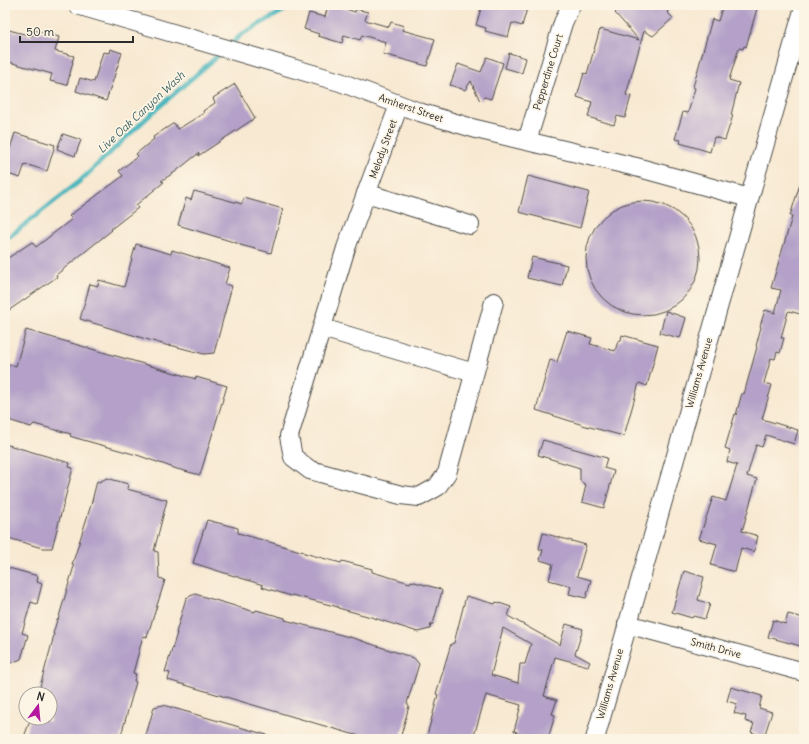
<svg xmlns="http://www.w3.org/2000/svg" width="809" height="744" viewBox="0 0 809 744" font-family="Delius,sans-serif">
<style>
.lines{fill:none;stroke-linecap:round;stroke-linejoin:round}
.stream{stroke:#46b6bd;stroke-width:4.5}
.building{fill:#b4a0c8;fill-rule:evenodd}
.minor-casing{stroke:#4a4844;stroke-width:20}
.minor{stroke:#fff;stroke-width:18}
.labels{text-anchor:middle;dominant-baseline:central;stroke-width:3.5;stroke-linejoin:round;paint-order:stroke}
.street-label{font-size:10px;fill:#2b2b2b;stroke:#fcf5e5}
.water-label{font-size:11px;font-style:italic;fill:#345c5e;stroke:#fcf5e5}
</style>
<rect width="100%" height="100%" fill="#fcf5e5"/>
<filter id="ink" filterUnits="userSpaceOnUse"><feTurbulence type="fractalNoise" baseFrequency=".025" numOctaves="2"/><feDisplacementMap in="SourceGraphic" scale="8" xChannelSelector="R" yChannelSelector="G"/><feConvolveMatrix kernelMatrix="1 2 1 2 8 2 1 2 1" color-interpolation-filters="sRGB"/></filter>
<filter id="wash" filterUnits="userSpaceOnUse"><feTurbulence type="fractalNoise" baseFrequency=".012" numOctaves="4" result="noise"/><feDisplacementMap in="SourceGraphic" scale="16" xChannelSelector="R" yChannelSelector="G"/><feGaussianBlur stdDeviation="0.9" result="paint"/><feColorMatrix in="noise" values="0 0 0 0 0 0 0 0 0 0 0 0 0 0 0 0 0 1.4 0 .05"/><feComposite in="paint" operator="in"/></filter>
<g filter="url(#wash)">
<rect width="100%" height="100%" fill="#f8e9d2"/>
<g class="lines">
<path class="stream" d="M230,45L242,34L294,5
M5,240L79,182L152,113L221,53"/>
</g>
<g id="blocks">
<path class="building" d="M328,5H333L355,12L356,9L368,12L365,20L389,27L391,22L404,26L402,30L435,39L427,66L383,54L386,42L362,35L360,40L344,35L342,43L318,36L319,34L304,29L309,13L325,17Z
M482,5H528L522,26L512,23L508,37L485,31L486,28L476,25Z
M623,5H675L667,12L673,18L653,36L644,31L626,95L631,96L625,118L617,116L614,125L588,117L592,102L577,97L584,73L587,74L600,29L639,40L615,13Z
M723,5H758L746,47L744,46L743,49L739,48L729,80L739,83L731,115H733L725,140L714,137L710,152L680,143L681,140L675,139L683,112L688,113L695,88L693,87L712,19L718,21Z
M5,29L32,36L34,30L59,37L55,51L74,56L72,62H73L67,85L50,81L52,74L5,61Z
M110,49L122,53L106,101L76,91L80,78L94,82L103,52L109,53Z
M509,53L526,58L522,73L505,68Z
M487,57L503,63L491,99L484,97L480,101L471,81L465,90L450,85L458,64L481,72Z
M235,84L255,118L198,156L199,153L175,172L161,181L164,182L136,205L138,208L111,229L112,230L56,275L57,277L5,313V260L32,242L36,247L72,219L69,216L123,176L119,171L138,156L136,154L154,139L153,137L174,123L178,129L204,113L203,111L215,103L213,99H214L213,98Z
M15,133L55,145L47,171L25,164L20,178L5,173V154L8,155Z
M63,134L81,140L75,156L57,149Z
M528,176L589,192L580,228L519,212Z
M801,181H804V315L789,311L788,312L781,338H784L780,353L777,352L775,359L771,358L764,383L772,385L762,419L798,430L794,444L766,435L762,447L756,445L747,476L757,479L742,531L758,536L754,552L741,548L735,572L711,565L717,544L699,539L713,497L726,501L737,465L727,462L730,450L725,448L735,414L736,415L742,393L744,394L757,347L756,346L761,327L760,326L765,310L775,313L781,290L771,288L792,217L790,216Z
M194,191L242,204L244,198L283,209L271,253L240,245V244L178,225L186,198L191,200Z
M586 258a57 57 0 1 1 114 0a57 57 0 1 1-114 0Z
M136,244L171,254L172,250L230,268L225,284L232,286L214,353L204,354L170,345L169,346L80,319L90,284L98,286L99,280L124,287Z
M532,257L567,265L562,286L527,278Z
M666,311L686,318L680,338L660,333Z
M26,330L196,379V377L227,386L200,475L177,469L137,455L76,438L70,436L71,434L34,424L31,427L5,419V376L9,364L16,366Z
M567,331L592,338L590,344L615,351L618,341L621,340L622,335L658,345L647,386L639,383L624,436L586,426L536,410L550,360L557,362Z
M543,440L607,458L604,468L614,471L604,508L582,502L586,485L580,481V468L538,455Z
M5,444L70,463L69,467L73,468L52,548H42L5,537Z
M107,478L128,484L127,489L167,500L154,551L158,552L159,578L165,580L147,637L143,636L133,673L136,674L134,681L136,682L120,739H25V737H24L31,718H36L50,722V694H38L52,643L54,634H53L57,620H58L74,566L72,565L91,505L97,481L99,482Z
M207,520L238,528V533L304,552V553L341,563L342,561L372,569V572L410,583L411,581L440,589L442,591L433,624H431L430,629L418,632L371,617L338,608V607L292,595L291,596L262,587L263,585L193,563Z
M543,533L586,545L577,576L591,580L586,598L569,594L571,586L549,580L553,564L540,560L543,550L539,549Z
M5,567L38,576L37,582L42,584L37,604L31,602L22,633L28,635L21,659L11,663L5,661Z
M684,571L704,577L698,600L710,604L705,619L693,616L692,618L672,612Z
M195,594L255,612L256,610L285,618V620L353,638L414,658L419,664L407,703L409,706L400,739H372L352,734L168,680L170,673L165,672L177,633H176L186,598Z
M466,596L495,604L496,602L511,607L508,616L560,645L566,624L583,629L575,654L590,662L588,666L555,657L544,696L557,700L552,714L555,715L548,739H515L517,732L514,731L521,705L486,695L473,739H426L438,695L436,694L451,644L454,643ZM503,628L531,644L525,664H520L518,683L491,675Z
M788,614L804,618V647L768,637L773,620L785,624Z
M731,687L762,696L759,708L772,712L764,737L751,732L754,724L745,721L746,716L734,713L737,704L727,701Z
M163,705L267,735V739H145L154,707Z"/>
</g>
</g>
<g filter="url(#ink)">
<use href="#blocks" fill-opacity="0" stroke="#4a4844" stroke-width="1"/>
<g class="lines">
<defs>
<path id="minor" d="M77,5L340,82L419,112L476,129L636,167L749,198
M399,105L346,248L289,436L293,457L310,470L401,495L419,497L437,487L447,473L494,302
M527,141L563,23L571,5
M366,193L470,225
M322,328L474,373
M627,624L804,672
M595,739L804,7"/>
</defs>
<use href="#minor" class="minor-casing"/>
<use href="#minor" class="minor"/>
</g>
</g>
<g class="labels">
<g class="street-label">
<text transform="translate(548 72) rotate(-73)">Pepperdine Court</text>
<text transform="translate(411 108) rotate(19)">Amherst Street</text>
<text transform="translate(383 149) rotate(-70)">Melody Street</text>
<text transform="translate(699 373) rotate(-74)">Williams Avenue</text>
<text transform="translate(716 648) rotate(15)">Smith Drive</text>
<text transform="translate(610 684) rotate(-74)">Williams Avenue</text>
</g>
<g class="water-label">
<text transform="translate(141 112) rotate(-43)">Live Oak Canyon Wash</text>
</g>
</g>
<rect width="809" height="744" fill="none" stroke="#fcf5e5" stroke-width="20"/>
<g transform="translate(38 706) rotate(16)"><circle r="19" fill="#fcf5e5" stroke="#a8a49b"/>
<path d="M0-3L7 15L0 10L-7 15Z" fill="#b5179e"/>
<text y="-6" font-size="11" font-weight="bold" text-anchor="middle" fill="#2b2b2b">N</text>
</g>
<path d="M20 36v6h113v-6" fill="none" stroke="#2b2b2b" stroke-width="2"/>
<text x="26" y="36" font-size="12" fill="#2b2b2b" stroke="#fcf5e5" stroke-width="3" paint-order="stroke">50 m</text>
</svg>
